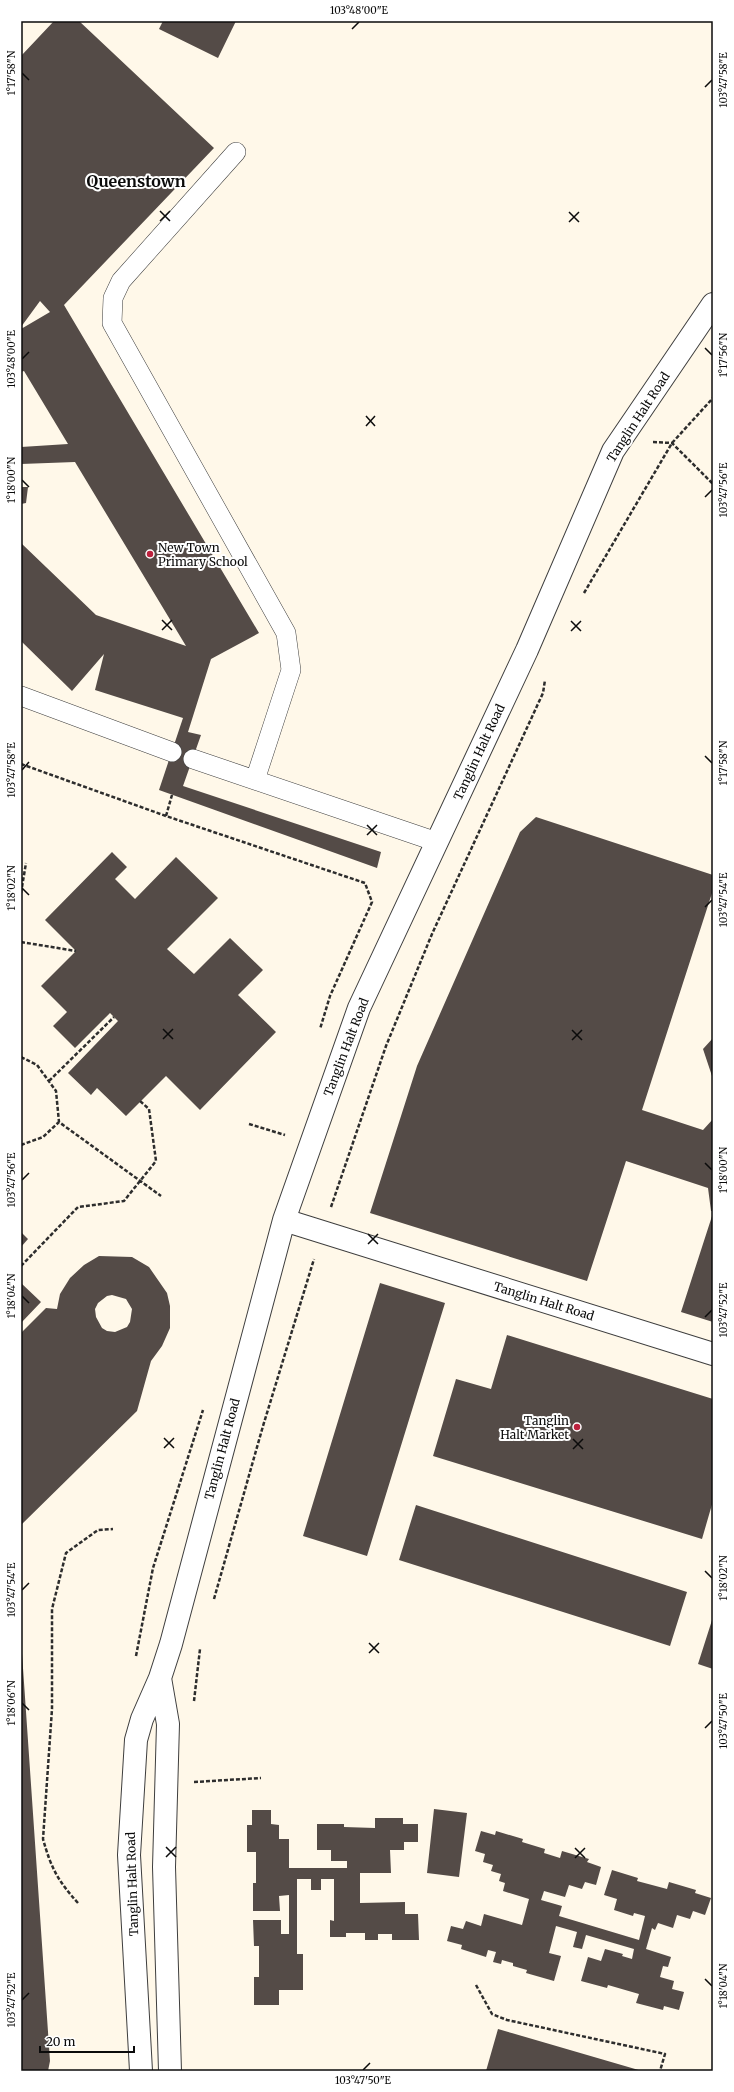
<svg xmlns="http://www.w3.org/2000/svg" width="734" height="2092" viewBox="0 0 734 2092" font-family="Merriweather,serif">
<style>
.building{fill:#544b47;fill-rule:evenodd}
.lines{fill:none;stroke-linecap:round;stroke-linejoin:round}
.service-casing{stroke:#3e3e3e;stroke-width:20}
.minor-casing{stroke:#3e3e3e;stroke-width:24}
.path{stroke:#2d2d2d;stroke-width:2.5;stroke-dasharray:4 2;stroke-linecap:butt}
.service{stroke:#fff;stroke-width:19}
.minor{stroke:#fff;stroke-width:22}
.ticks{fill:none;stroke:#0b0b0b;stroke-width:1.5}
.poi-dot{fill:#bc223e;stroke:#fff;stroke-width:1.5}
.labels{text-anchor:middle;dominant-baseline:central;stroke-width:4;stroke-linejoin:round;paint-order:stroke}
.street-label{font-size:12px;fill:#0b0b0b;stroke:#fff}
.poi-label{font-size:12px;fill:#0b0b0b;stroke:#fff;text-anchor:start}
.district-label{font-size:16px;font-weight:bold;fill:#0b0b0b;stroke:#fff}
.neatline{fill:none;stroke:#0b0b0b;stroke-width:1.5}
.ticks-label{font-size:10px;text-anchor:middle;fill:#0b0b0b}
</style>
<rect width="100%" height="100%" fill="#fff8e9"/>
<path class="building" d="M54,21H79L214,148L64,305L259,633L211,659L188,732L201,735L183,786L381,852L377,868L159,790L183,718L95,690L104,654L72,691L21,641V543L96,615L186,646L75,462L21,464V447L68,444L24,371L21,372V329L50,312L40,301L21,327V56Z
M163,21H236L218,58L159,29Z
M21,487H28L26,503L21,504Z
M536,817L713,875V890L642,1110L703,1130L713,1119V1211H711L708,1188L626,1161L587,1281L370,1213L417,1066L520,832Z
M112,852L127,867L115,879L135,899L176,857L218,898L167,949L194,974L230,938L263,970L238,995L276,1032L200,1110L166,1076L126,1116L97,1088L91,1095L68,1073L118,1021L110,1013L75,1048L53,1026L67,1012L41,986L76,951L45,920Z
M713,1038V1079L703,1049Z
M713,1213V1322L681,1312Z
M21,1232L28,1239L21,1247Z
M99,1256L132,1257L149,1267L167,1293L170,1306V1328L162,1346L151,1361L137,1411L21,1525V1333L46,1308L57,1309L60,1294L70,1278L84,1265ZM112,1295L126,1299L132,1309L130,1322L127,1327L115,1332L107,1331L102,1328L96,1317L95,1309L98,1303L107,1296Z
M21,1283L41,1302L21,1323Z
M380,1283L445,1303L367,1556L303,1536Z
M507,1335L713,1399V1501L702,1539L433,1456L456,1379L491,1389Z
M416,1505L687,1592L670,1646L399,1560Z
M713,1617V1669L698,1664Z
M21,1639L50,2061L48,2071H21Z
M434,1809L467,1813L459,1877L427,1873Z
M252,1810H271V1824L279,1825V1839H289V1868H347V1861H331V1850H317V1824H344V1827L375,1828V1818H403V1824H418V1842H404V1850H390L391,1873H360V1903L405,1902V1914H418L419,1940H392V1934H378V1940H365V1933H346V1937H330V1920L334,1921V1879H321V1890H311V1879H297V1954H303V1990H279V2005H254V1977H259V1946H254L253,1920H281V1934H289V1895L279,1896L280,1911H253V1883H256V1852H247V1825H252Z
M481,1831L495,1835L496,1831L523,1839L522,1842L545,1849L544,1853L560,1858L562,1851L589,1859L587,1862L601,1867L596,1885L585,1882L582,1889L569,1885L565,1897L544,1891L541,1900L562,1906L559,1916L639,1940L645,1916L634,1913L633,1916L614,1910L617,1899L604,1895L612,1870L638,1878L637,1881L667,1889L669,1882L696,1890L695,1893L711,1898L705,1915L693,1911L690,1919L677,1915L673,1928L658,1923L655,1930L652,1928L646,1949L671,1957L668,1967L663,1966L660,1977L674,1981L672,1989L684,1992L679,2010L664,2006L663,2010L636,2003L639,1994L608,1985L607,1988L581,1981L588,1957L601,1961L605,1949L623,1954L622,1956L632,1959L634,1949L586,1935L582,1949L573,1947L577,1932L556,1926L549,1953L561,1956L554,1981L526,1973L527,1970L513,1966V1963L502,1960L501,1964L493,1962L496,1952L488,1950L486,1957L461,1949L462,1945L447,1941L451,1926L463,1929L466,1921L481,1926L484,1914L522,1925L529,1899L503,1891L505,1883L499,1881L501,1874L491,1871L493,1865L483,1862L485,1854L475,1851Z
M498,2029L642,2071H486Z"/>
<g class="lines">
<defs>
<path id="service" d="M236,152L121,281L113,298L112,323L286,633L291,670L255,780
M21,696L172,752
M193,759L437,842"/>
<path id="minor" d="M284,1220L713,1354
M160,1678L168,1724L164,1867L170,2071
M141,2071L129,1855L136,1740L142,1719L160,1678L171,1644L284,1220L359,1008L527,650L613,451L713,304"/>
</defs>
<use href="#service" class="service-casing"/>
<use href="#minor" class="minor-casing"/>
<path class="path" d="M653,442L672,443L713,484
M584,593L672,443L713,398
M21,764L166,816L365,883L372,902L330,996L320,1029
M166,816L172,795
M21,893L26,863
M21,942L76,951
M21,1057L37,1065L56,1091L59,1122L161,1196
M49,1081L114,1017
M249,1124L285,1135
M21,1145L43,1137L59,1122
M331,1207L386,1046L432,934L543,693L545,680
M21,1266L78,1207L124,1201L156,1161L149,1109L140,1101
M214,1599L263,1426L314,1259
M136,1656L153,1568L203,1410
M194,1701L200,1649
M194,1782L261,1778
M78,1903C58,1881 51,1868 43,1839L52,1709V1609L66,1553L98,1530L113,1529
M476,1985L492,2014L507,2020L665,2054L660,2071"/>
<use href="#service" class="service"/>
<use href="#minor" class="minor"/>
</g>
<path class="ticks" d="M352,29L359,22M22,73L29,80M705,87L712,80M160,211L170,221M569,212L579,222M160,221L170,211M569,222L579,212M705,348L712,355M22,359L29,352M366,416L375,426M366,426L375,416M22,480L29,487M705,497L712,490M162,620L172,630M571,621L581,631M162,630L172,620M571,631L581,621M705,756L712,763M22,770L29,762M367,825L377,835M367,835L377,825M22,888L29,895M705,907L712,900M163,1029L173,1039M572,1030L582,1040M163,1039L173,1029M572,1040L582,1030M705,1163L712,1170M22,1180L29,1173M368,1234L378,1244M368,1244L378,1234M22,1296L29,1303M705,1317L712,1310M164,1438L174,1448M573,1439L583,1449M164,1448L174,1438M573,1449L583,1439M705,1571L712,1578M22,1590L29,1583M369,1643L379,1653M369,1653L379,1643M22,1703L29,1710M705,1728L712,1721M166,1847L176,1857M575,1848L585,1858M166,1857L176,1847M575,1858L585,1848M705,1979L712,1986M22,2000L29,1993M363,2070L370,2063"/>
<g class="poi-dot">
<circle cx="150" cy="554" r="4"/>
<circle cx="577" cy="1427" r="4"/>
</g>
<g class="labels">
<g class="street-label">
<text transform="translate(638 417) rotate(-57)">Tanglin Halt Road</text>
<text transform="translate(479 752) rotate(-65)">Tanglin Halt Road</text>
<text transform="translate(346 1047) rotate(-69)">Tanglin Halt Road</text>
<text transform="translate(544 1301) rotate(17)">Tanglin Halt Road</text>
<text transform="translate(222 1449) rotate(-75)">Tanglin Halt Road</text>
<text transform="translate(132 1884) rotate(-92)">Tanglin Halt Road</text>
</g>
<g class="poi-label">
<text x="158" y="547">New Town<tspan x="158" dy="14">Primary School</tspan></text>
<text x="569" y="1420" text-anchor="end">Tanglin<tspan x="569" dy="14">Halt Market</tspan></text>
</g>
<g class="district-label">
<text x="136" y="181">Queenstown</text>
</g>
</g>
<rect width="734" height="2092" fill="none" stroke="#ffffff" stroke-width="44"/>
<path d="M40 2046v6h94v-6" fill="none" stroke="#0b0b0b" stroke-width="2"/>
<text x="46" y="2046" font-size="12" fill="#0b0b0b" stroke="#ffffff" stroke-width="3" paint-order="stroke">20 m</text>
<rect x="22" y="22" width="690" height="2048" class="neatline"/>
<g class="ticks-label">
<text x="359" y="14">103°48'00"E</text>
<text transform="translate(11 73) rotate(-90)" y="4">1°17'58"N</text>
<text transform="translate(723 80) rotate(-90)" y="4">103°47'58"E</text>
<text transform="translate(723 355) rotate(-90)" y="4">1°17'56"N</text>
<text transform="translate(11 359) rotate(-90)" y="4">103°48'00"E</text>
<text transform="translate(11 480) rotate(-90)" y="4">1°18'00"N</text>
<text transform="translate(723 490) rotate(-90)" y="4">103°47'56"E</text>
<text transform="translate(723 763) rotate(-90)" y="4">1°17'58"N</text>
<text transform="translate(11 770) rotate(-90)" y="4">103°47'58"E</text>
<text transform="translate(11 888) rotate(-90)" y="4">1°18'02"N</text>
<text transform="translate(723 900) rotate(-90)" y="4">103°47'54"E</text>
<text transform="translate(723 1170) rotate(-90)" y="4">1°18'00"N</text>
<text transform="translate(11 1180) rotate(-90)" y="4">103°47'56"E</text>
<text transform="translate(11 1296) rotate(-90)" y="4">1°18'04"N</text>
<text transform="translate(723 1310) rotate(-90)" y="4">103°47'52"E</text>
<text transform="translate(723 1578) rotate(-90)" y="4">1°18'02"N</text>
<text transform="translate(11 1590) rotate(-90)" y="4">103°47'54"E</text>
<text transform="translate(11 1703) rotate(-90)" y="4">1°18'06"N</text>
<text transform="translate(723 1721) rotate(-90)" y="4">103°47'50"E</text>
<text transform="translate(723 1986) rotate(-90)" y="4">1°18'04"N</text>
<text transform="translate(11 2000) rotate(-90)" y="4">103°47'52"E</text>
<text x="363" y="2084">103°47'50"E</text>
</g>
</svg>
